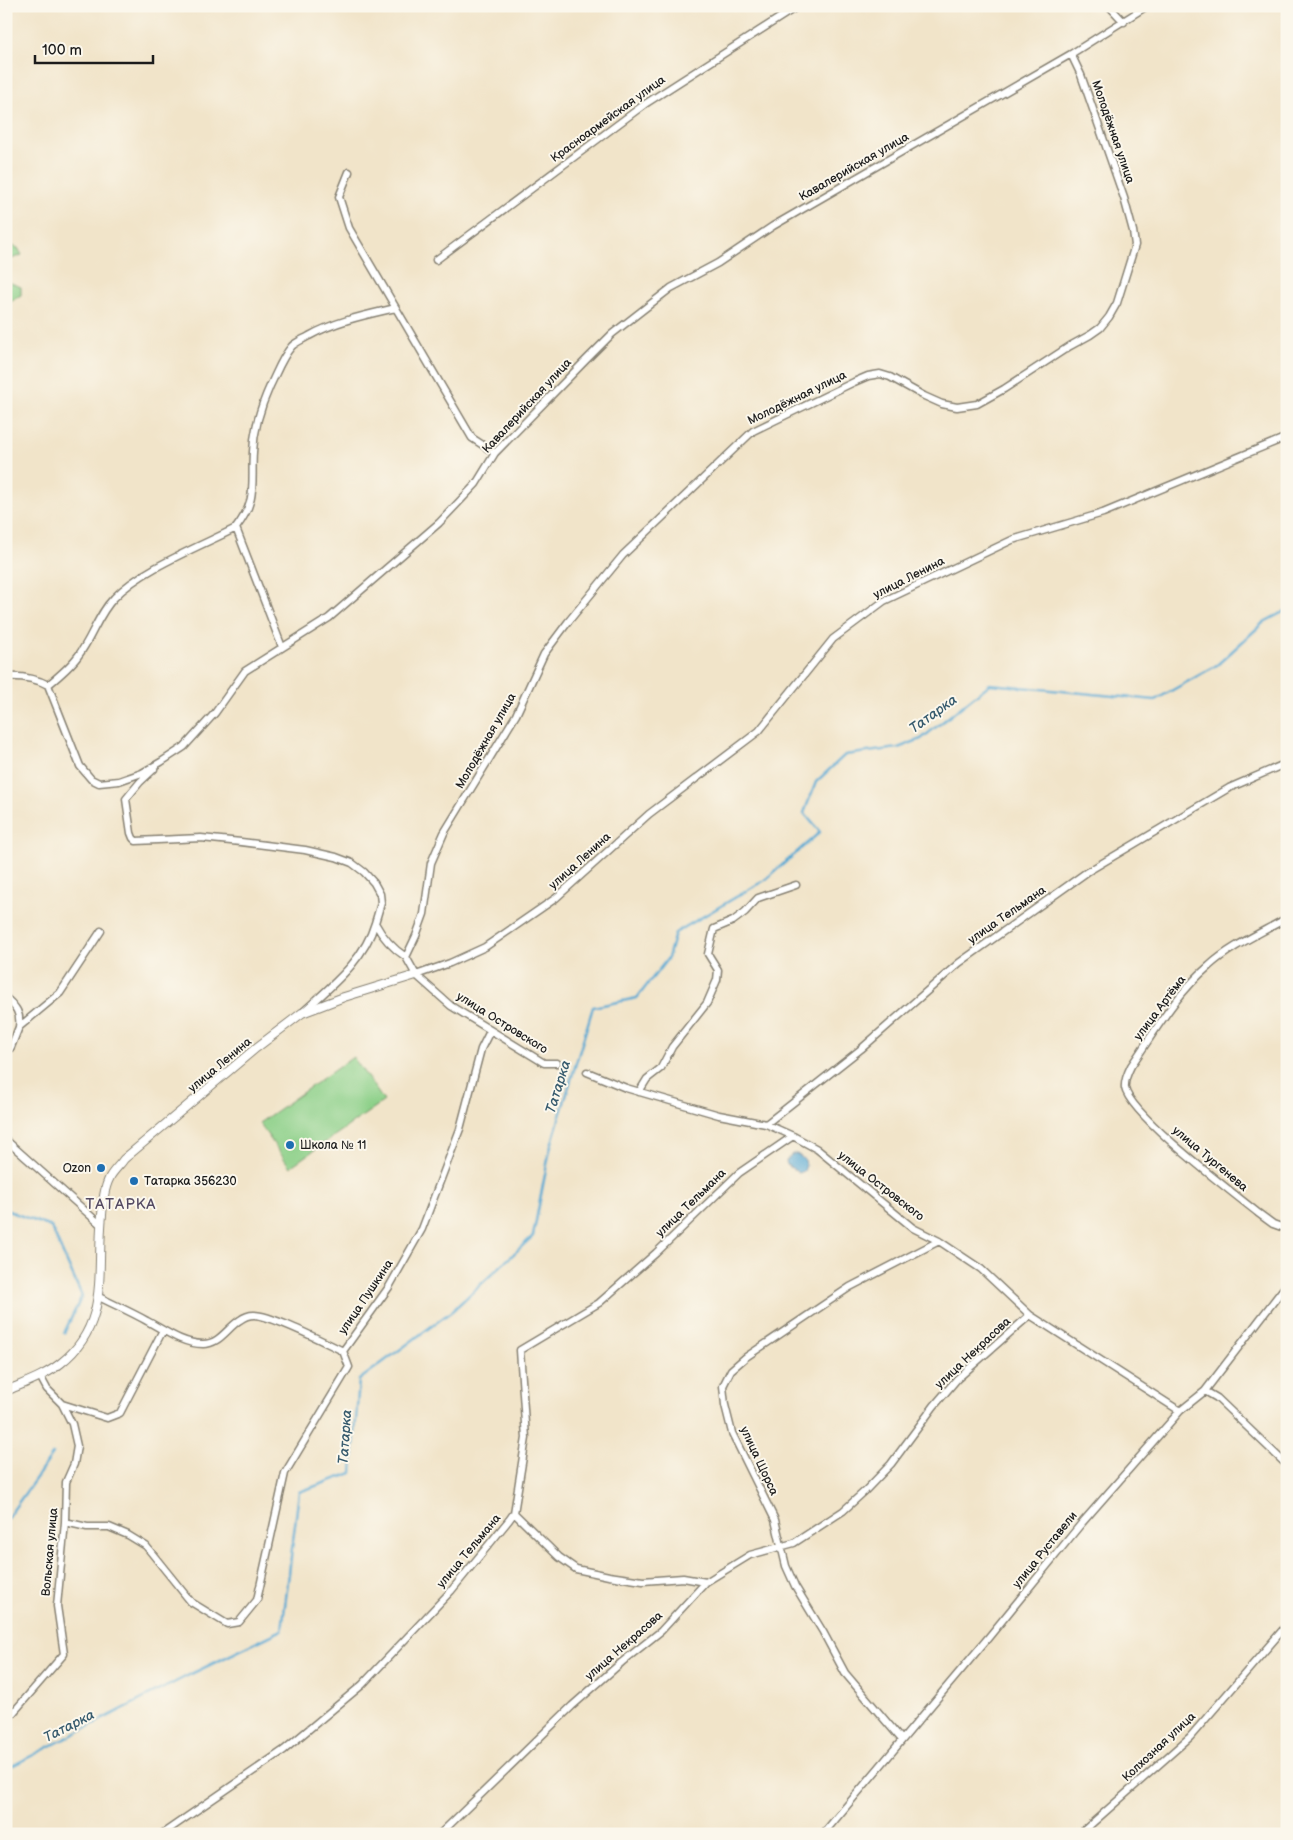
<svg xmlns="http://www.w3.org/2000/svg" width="1293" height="1840" viewBox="0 0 1293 1840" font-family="'Balsamiq Sans',sans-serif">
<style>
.green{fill:#8dd089;stroke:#547652}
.water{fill:#59a9d3;stroke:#3a6278}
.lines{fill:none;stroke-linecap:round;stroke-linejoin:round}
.stream{stroke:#59a9d3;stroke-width:2.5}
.minor-casing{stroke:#868072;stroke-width:9}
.tertiary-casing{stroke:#868072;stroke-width:10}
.minor{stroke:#fff;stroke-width:6}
.tertiary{stroke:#fff;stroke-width:8}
.poi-dot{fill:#1f6fb2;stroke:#fbf7ec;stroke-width:2}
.labels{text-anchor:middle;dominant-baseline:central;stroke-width:4;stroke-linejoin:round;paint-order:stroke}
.street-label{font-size:12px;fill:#1c1c1c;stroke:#fbf7ec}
.poi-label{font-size:12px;fill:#1c1c1c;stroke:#fbf7ec;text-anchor:start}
.water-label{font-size:14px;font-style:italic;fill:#375b6e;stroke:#fbf7ec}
.quarter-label{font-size:15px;letter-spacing:1px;fill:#554b63;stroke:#fbf7ec}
</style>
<rect width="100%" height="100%" fill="#fbf7ec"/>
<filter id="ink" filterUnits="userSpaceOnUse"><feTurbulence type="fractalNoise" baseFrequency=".02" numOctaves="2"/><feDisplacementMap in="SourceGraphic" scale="10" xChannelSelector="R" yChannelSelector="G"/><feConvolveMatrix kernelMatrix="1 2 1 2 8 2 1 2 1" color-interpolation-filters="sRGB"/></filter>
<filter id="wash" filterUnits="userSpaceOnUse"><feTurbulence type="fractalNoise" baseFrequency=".0096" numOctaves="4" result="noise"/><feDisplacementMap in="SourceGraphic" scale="20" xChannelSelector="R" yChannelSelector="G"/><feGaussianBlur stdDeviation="1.12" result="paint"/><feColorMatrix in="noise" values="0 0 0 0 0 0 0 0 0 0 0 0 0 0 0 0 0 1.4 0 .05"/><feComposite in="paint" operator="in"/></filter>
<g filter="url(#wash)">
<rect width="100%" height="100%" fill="#f1e4c9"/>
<path class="green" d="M6,243L18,248L22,255L6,261Z
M6,281L21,287V295L9,302H6Z
M353,1057L384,1101L290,1167L259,1123Z"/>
<path class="water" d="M792,1154H797L805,1160L806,1165L804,1171L799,1173L787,1165L786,1161Z"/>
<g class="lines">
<path class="stream" d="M6,1210L51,1227L82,1296L64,1333
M6,1520L53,1454
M6,1769L191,1674L282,1630L299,1492L352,1473L359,1380L452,1311L533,1236L550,1149L593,1007L637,998L668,958L675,933L765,880L820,832L804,813L816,782L845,755L898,748L921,739L990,684L1155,700L1217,665L1264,622L1287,610"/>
</g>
</g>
<g filter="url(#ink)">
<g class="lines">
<defs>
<path id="minor" d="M1109,6L1124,22
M349,172L339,197L349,228L472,438L495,453
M436,260L645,104L798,6
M236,528L282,647
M6,677C22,676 35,678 48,685L80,766L91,779L99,783L119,781L142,773L161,762L184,747L215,713L245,671L329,618L439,523L476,484L495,453L585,361L612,334L671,288L718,263L773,226L1071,54L1147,6
M48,685C59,676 70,667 78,656C92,638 98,614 114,598C141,569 201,546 236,528C258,499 251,485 253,452C254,428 260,408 270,386C277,372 282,357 292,346C296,342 304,339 309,336C336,321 366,315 396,308
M154,769L140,782L126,799L131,833L133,838L136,841L201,838L241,842L305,850L336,857L352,863L364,872L374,883L380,894L381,903L375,923C383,938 392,948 406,957
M1287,918C1261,933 1231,946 1209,966C1176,994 1155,1031 1131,1066C1128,1072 1124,1080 1125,1088C1130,1115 1232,1192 1258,1213L1273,1224L1287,1229
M416,975L450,963L485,947L556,898L649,814L759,731L833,639L884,601L1012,540L1103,513L1287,437
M6,998C16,1007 21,1013 19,1027
M303,1012C331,986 364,961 375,923
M6,1054L11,1047L19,1027L60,993L101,931
M557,1063H544L451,1006L416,975L406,957L416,936L424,914L431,863L444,833L516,715L544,654L568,622L623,555L753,431L854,382L868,376L880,374L890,377L924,396L942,404L957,407L977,404L1004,389L1070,346L1090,335L1100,328L1109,317L1117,303L1135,245L1133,231L1124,198L1081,75L1071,54
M587,1072L626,1088L719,1115L766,1124L793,1136L817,1149L913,1228L939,1241L981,1269L1030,1315L1180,1411
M639,1092L647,1079L661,1068L672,1047L707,1003L717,980L718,970L708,954L714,929L733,921L745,912L758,898L796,885
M766,1124L861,1049L959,963L1087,872L1229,788L1287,763
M6,1140L101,1225
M99,1297C115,1305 131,1312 147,1321C164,1330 182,1344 203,1344C220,1344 227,1328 240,1320C244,1317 249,1315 254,1315C272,1315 324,1342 343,1351
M1205,1391L1217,1398L1287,1465
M62,1404L107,1418L120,1413L163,1330
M514,1513L559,1557L576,1569L609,1576L643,1581L683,1578L706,1582
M65,1522L87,1527H109L128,1535L146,1546L191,1602L227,1624L239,1622L257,1600L285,1473L349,1367L343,1351L389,1287L422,1229L460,1129L481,1049L490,1031
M6,1721L64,1654L57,1606L65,1522L66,1482L74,1464L77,1446L72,1424L62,1404L47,1389L40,1376
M902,1740L845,1673L823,1632L795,1586L786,1566L775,1520L732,1433L725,1405L723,1386L731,1370L746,1357L850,1287L939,1241
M162,1834L284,1750L362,1685L451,1591L509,1520L514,1513L526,1438L520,1350L599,1303L656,1253L739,1173L793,1136
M440,1834L572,1706L622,1662L661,1631L706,1582L750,1555L794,1543L843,1511L865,1491L891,1464L934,1406L957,1379L1030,1315
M823,1834L988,1638L1081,1524L1180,1411L1205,1391L1287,1284
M1080,1834L1190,1737L1287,1625"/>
<path id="tertiary" d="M6,1391C24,1383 45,1376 61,1363C111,1324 96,1269 102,1215C103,1202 104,1188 110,1177C113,1171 120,1165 124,1159L256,1048L302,1013L344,997L416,975"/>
</defs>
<use href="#minor" class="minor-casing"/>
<use href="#tertiary" class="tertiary-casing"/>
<use href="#minor" class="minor"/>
<use href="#tertiary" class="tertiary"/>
</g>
</g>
<g class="poi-dot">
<circle cx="290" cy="1145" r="5"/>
<circle cx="101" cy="1168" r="5"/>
<circle cx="134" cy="1181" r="5"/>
</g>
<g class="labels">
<g class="street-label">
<text transform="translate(608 119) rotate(-36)">Красноармейская улица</text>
<text transform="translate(1113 132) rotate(71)">Молодёжная улица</text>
<text transform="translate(854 167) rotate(-30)">Кавалерийская улица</text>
<text transform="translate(797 398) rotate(-26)">Молодёжная улица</text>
<text transform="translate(527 406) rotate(-47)">Кавалерийская улица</text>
<text transform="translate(909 578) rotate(-27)">улица Ленина</text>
<text transform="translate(486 741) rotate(-60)">Молодёжная улица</text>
<text transform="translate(580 861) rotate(-42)">улица Ленина</text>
<text transform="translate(1007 915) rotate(-35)">улица Тельмана</text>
<text transform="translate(1160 1008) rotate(-53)">улица Артёма</text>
<text transform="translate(502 1023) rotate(32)">улица Островского</text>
<text transform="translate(220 1065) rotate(-40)">улица Ленина</text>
<text transform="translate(1210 1159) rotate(40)">улица Тургенева</text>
<text transform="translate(881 1186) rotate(38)">улица Островского</text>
<text transform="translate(691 1203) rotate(-44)">улица Тельмана</text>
<text transform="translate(366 1297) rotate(-56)">улица Пушкина</text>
<text transform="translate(973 1353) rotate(-43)">улица Некрасова</text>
<text transform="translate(759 1461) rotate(65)">улица Щорса</text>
<text transform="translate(1045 1550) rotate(-51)">улица Руставели</text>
<text transform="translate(469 1551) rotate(-50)">улица Тельмана</text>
<text transform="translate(50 1552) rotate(-85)">Вольская улица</text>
<text transform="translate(624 1646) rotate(-41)">улица Некрасова</text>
<text transform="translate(1159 1747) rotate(-43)">Колхозная улица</text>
</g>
<g class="poi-label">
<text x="300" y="1145">Школа № 11</text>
<text x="91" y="1168" text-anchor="end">Ozon</text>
<text x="144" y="1181">Татарка 356230</text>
</g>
<g class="water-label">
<text transform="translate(933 714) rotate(-36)">Татарка</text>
<text transform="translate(558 1087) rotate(-73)">Татарка</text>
<text transform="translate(345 1437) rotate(-86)">Татарка</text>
<text transform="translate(69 1726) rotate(-27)">Татарка</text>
</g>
<g class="quarter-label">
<text x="121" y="1204">ТАТАРКА</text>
</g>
</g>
<rect width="1293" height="1840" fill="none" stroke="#fbf7ec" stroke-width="25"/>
<path d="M35 55v8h118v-8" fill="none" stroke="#1c1c1c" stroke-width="2.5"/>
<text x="42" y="55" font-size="15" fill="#1c1c1c" stroke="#fbf7ec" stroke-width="4" paint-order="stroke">100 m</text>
</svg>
